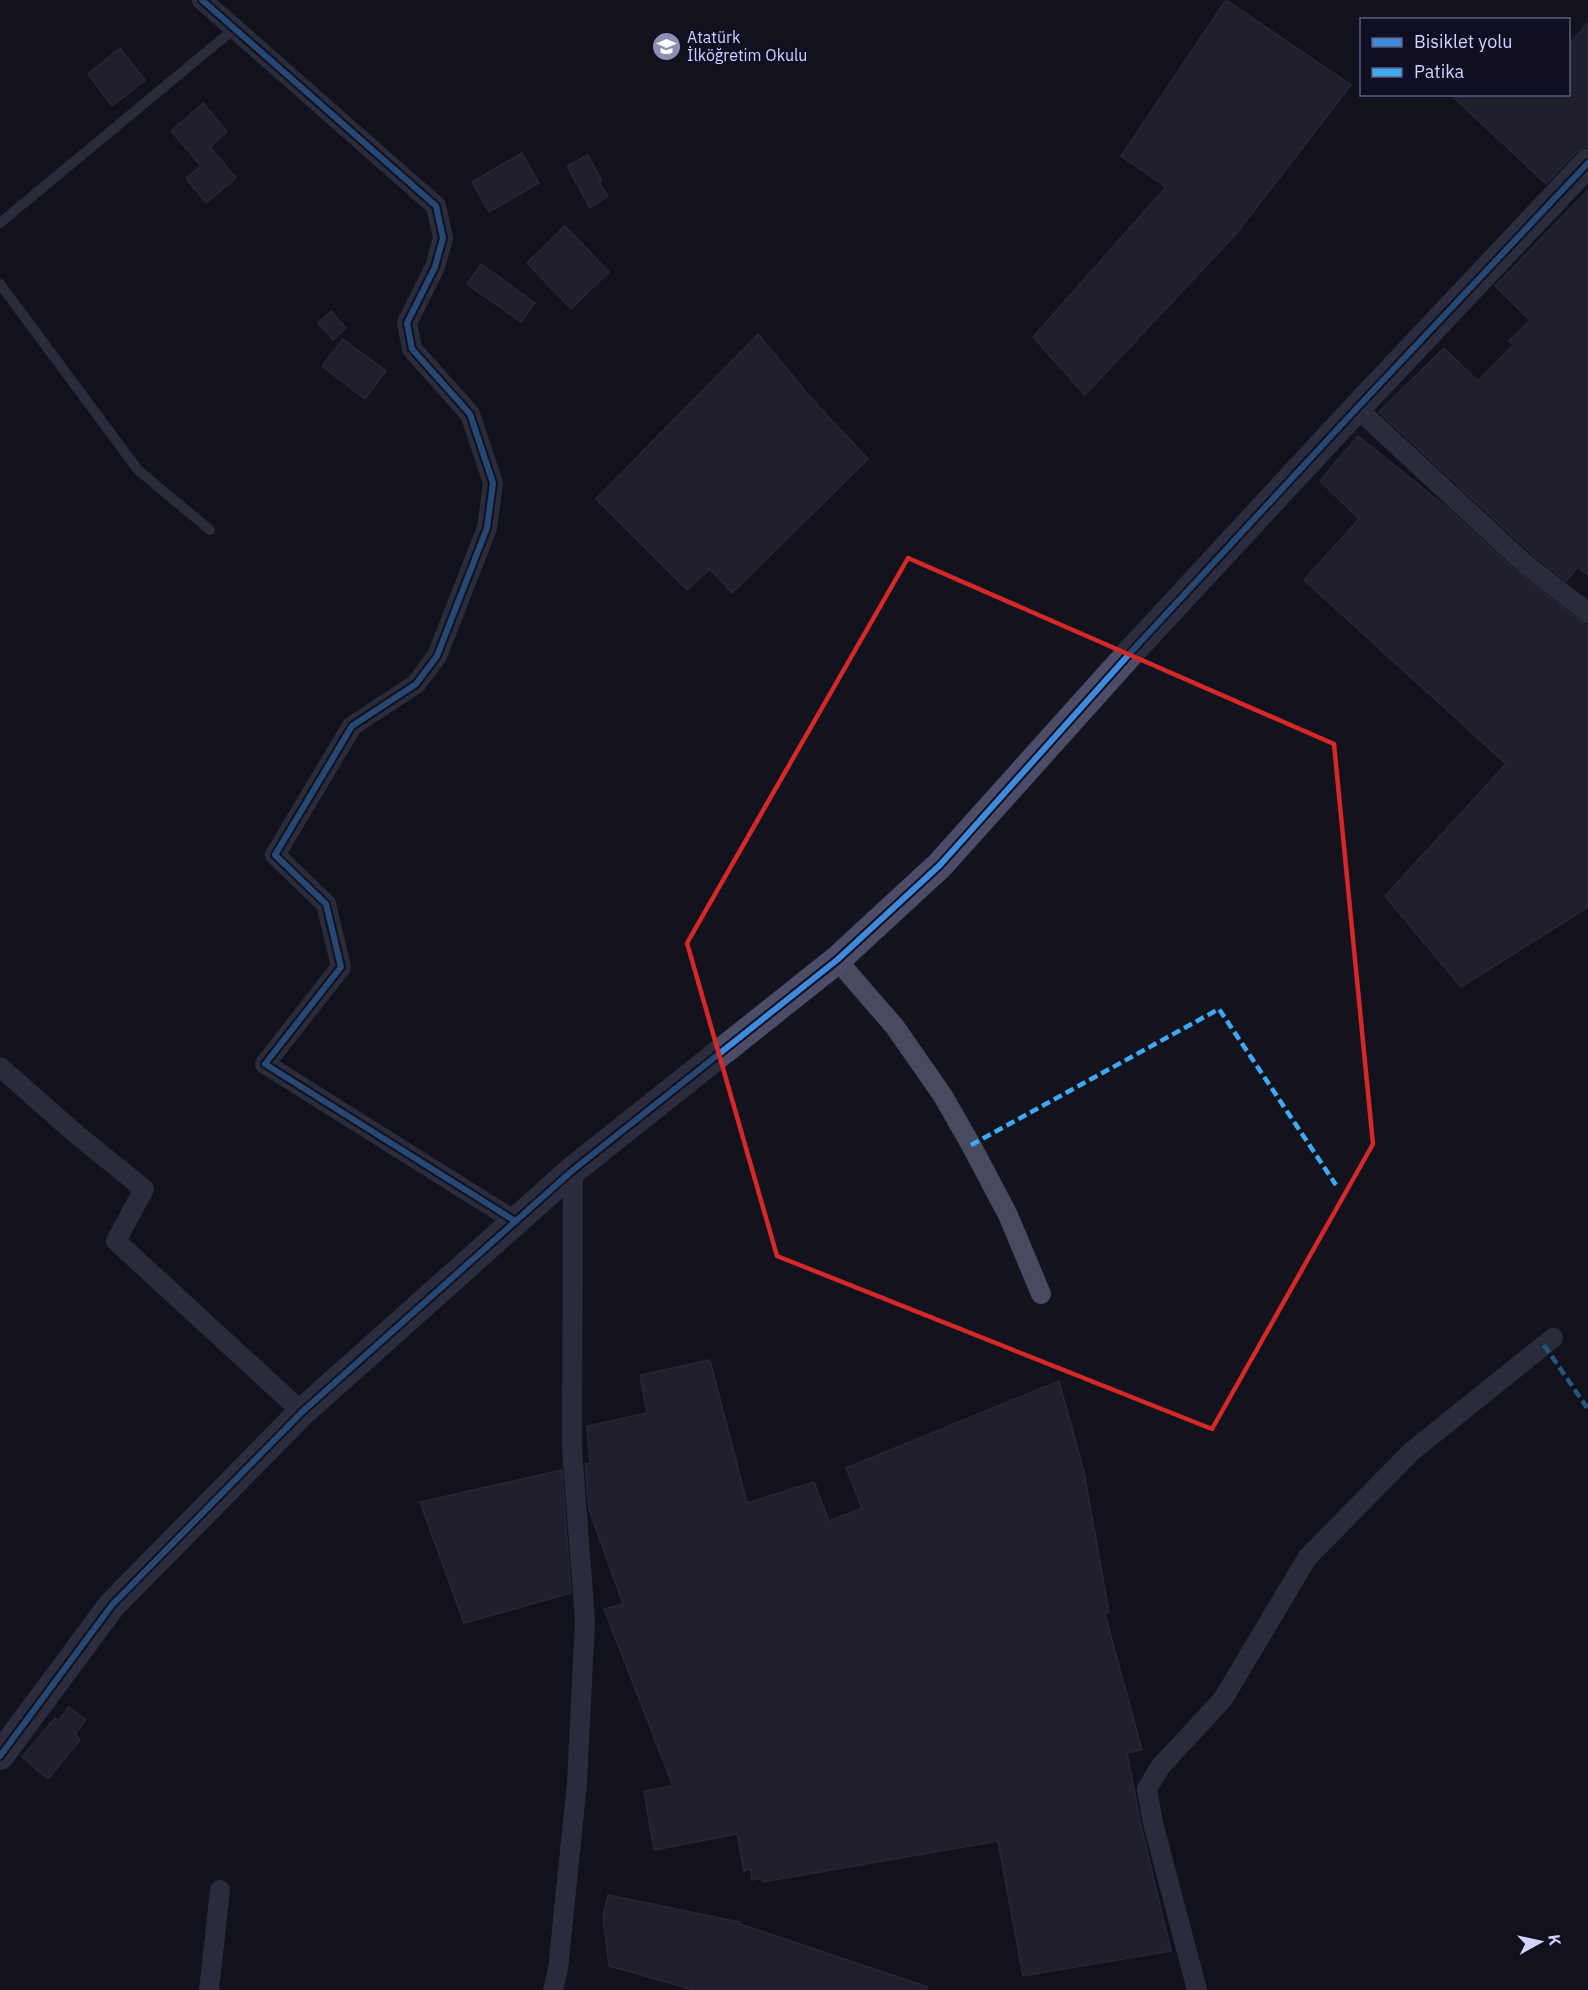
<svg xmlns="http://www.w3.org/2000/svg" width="1588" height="1990" viewBox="0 0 1588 1990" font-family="'IBM Plex Sans',sans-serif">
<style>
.building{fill:#313141;stroke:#3e3e52;stroke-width:1.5}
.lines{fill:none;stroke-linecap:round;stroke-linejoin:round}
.lane{stroke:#484a5f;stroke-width:10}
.street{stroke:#484a5f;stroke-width:20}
.secondary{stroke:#4a4d65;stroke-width:28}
.quiet{stroke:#3fa9f5;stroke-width:4.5;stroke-dasharray:9 4.5;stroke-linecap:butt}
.cycleway-casing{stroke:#0f0e23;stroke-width:10}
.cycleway{stroke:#408adc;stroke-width:6}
.marked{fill:none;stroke:#d62828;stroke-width:4.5;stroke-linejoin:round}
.labels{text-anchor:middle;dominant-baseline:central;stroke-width:5;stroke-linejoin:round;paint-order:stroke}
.poi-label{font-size:16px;fill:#d1d2ff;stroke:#0f0e23;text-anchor:start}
</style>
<rect width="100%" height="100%" fill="#13131e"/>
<path class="building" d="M1226,0L1351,85L1236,234L1085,395L1033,337L1166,187L1121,156Z
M1588,23V147L1576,152L1546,184L1450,94H1569V44Z
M120,48L145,80L112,106L88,74Z
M203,103L227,132L210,147L236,178L206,203L186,178L201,166L171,131Z
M522,153L539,183L489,212L472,182Z
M588,155L602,181L599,183L608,196L590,208L567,166Z
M1588,190V575L1578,567L1566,581L1532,554L1379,412L1444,348L1478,381L1513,345L1509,341L1530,320L1495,286Z
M565,226L609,272L571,309L527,263Z
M481,264L535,303L521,322L467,284Z
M331,311L346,328L333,340L318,323Z
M758,334L812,399L868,459L732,593L710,569L687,590L596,499Z
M343,339L386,371L365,399L322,366Z
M1358,436L1445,506L1517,572L1581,622L1588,625V907L1461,987L1385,896L1506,764L1304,580L1359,519L1320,481Z
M710,1360L747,1503L814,1482L829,1521L862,1508L846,1468L1059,1381L1084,1472L1109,1612L1105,1614L1142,1750L1127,1753L1141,1825L1171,1951L1023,1976L998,1841L763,1882L762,1878L752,1880L751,1869L744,1871L737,1834L654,1850L644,1791L673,1786L604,1609L623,1604L589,1509L585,1464L590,1463L587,1426L647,1413L640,1375Z
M562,1470L571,1593L464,1623L420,1502Z
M69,1707L86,1720L75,1734L80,1740L48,1779L22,1757L55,1718L58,1721Z
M608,1895L740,1922V1924L928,1987L927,1990H694L609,1966L603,1916Z"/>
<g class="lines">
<path class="lane" d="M0,223L234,29
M0,284L138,470L210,530"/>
<path class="street" d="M202,0L436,206L443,238L435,267L407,323L412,349L470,414L493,483L487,528L437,656L416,684L352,726L275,855L326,904L341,967L265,1064L515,1221
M1357,408L1524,563L1588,613
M837,960L895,1027L943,1096L971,1145L1008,1215L1041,1294
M0,1067L76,1134L144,1189L116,1241L302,1412
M209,1990L220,1890
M553,1990L558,1969L577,1783L585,1621L572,1448L573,1170
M1197,1990L1153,1823L1147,1789L1160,1767L1223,1699L1307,1558L1411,1452L1553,1338"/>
<path class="secondary" d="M0,1756L112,1605L302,1412L573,1170L837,960L940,865L1132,651L1357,408L1588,163"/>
<path class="quiet" d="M971,1145L1219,1009L1336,1185
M1544,1345L1588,1409"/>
<defs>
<path id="cycleway" d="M202,0L436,206L443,238L435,267L407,323L412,349L470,414L493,483L487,528L437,656L416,684L352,726L275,855L326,904L341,967L265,1064L515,1221
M0,1756L112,1605L302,1412L573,1170L837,960L940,865L1132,651L1357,408L1588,163"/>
</defs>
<use href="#cycleway" class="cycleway-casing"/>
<use href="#cycleway" class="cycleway"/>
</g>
<path d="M0 0H1588V1990H0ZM908,558L1334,744L1373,1144L1212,1429L777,1256L687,943Z" fill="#13131e" fill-opacity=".55" fill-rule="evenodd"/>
<path class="marked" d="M908,558L1334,744L1373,1144L1212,1429L777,1256L687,943Z"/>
<defs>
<symbol id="school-disc" viewBox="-11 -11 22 22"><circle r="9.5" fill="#8e8fb0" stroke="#0f0e23"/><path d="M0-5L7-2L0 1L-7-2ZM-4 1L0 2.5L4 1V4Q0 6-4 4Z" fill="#fff"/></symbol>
</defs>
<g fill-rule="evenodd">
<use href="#school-disc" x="650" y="30" width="33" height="33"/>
</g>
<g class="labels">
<g class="poi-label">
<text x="687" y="37">Atatürk<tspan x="687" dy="18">İlköğretim Okulu</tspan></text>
</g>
</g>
<rect x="1360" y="18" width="210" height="78" fill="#0f0e23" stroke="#5d5c7b" stroke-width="1.5"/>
<rect x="1372" y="38" width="30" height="9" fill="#408adc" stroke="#5d5c7b" stroke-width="1.5"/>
<text x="1414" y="48" font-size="18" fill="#d1d2ff">Bisiklet yolu</text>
<rect x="1372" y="68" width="30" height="9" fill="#3fa9f5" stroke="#5d5c7b" stroke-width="1.5"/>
<text x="1414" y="78" font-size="18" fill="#d1d2ff">Patika</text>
<g transform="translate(1540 1942) rotate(82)" stroke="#0f0e23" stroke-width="4.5" paint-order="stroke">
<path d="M0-4.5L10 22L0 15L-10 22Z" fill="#d1d2ff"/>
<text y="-9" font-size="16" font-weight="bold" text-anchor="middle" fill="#d1d2ff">K</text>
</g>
</svg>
